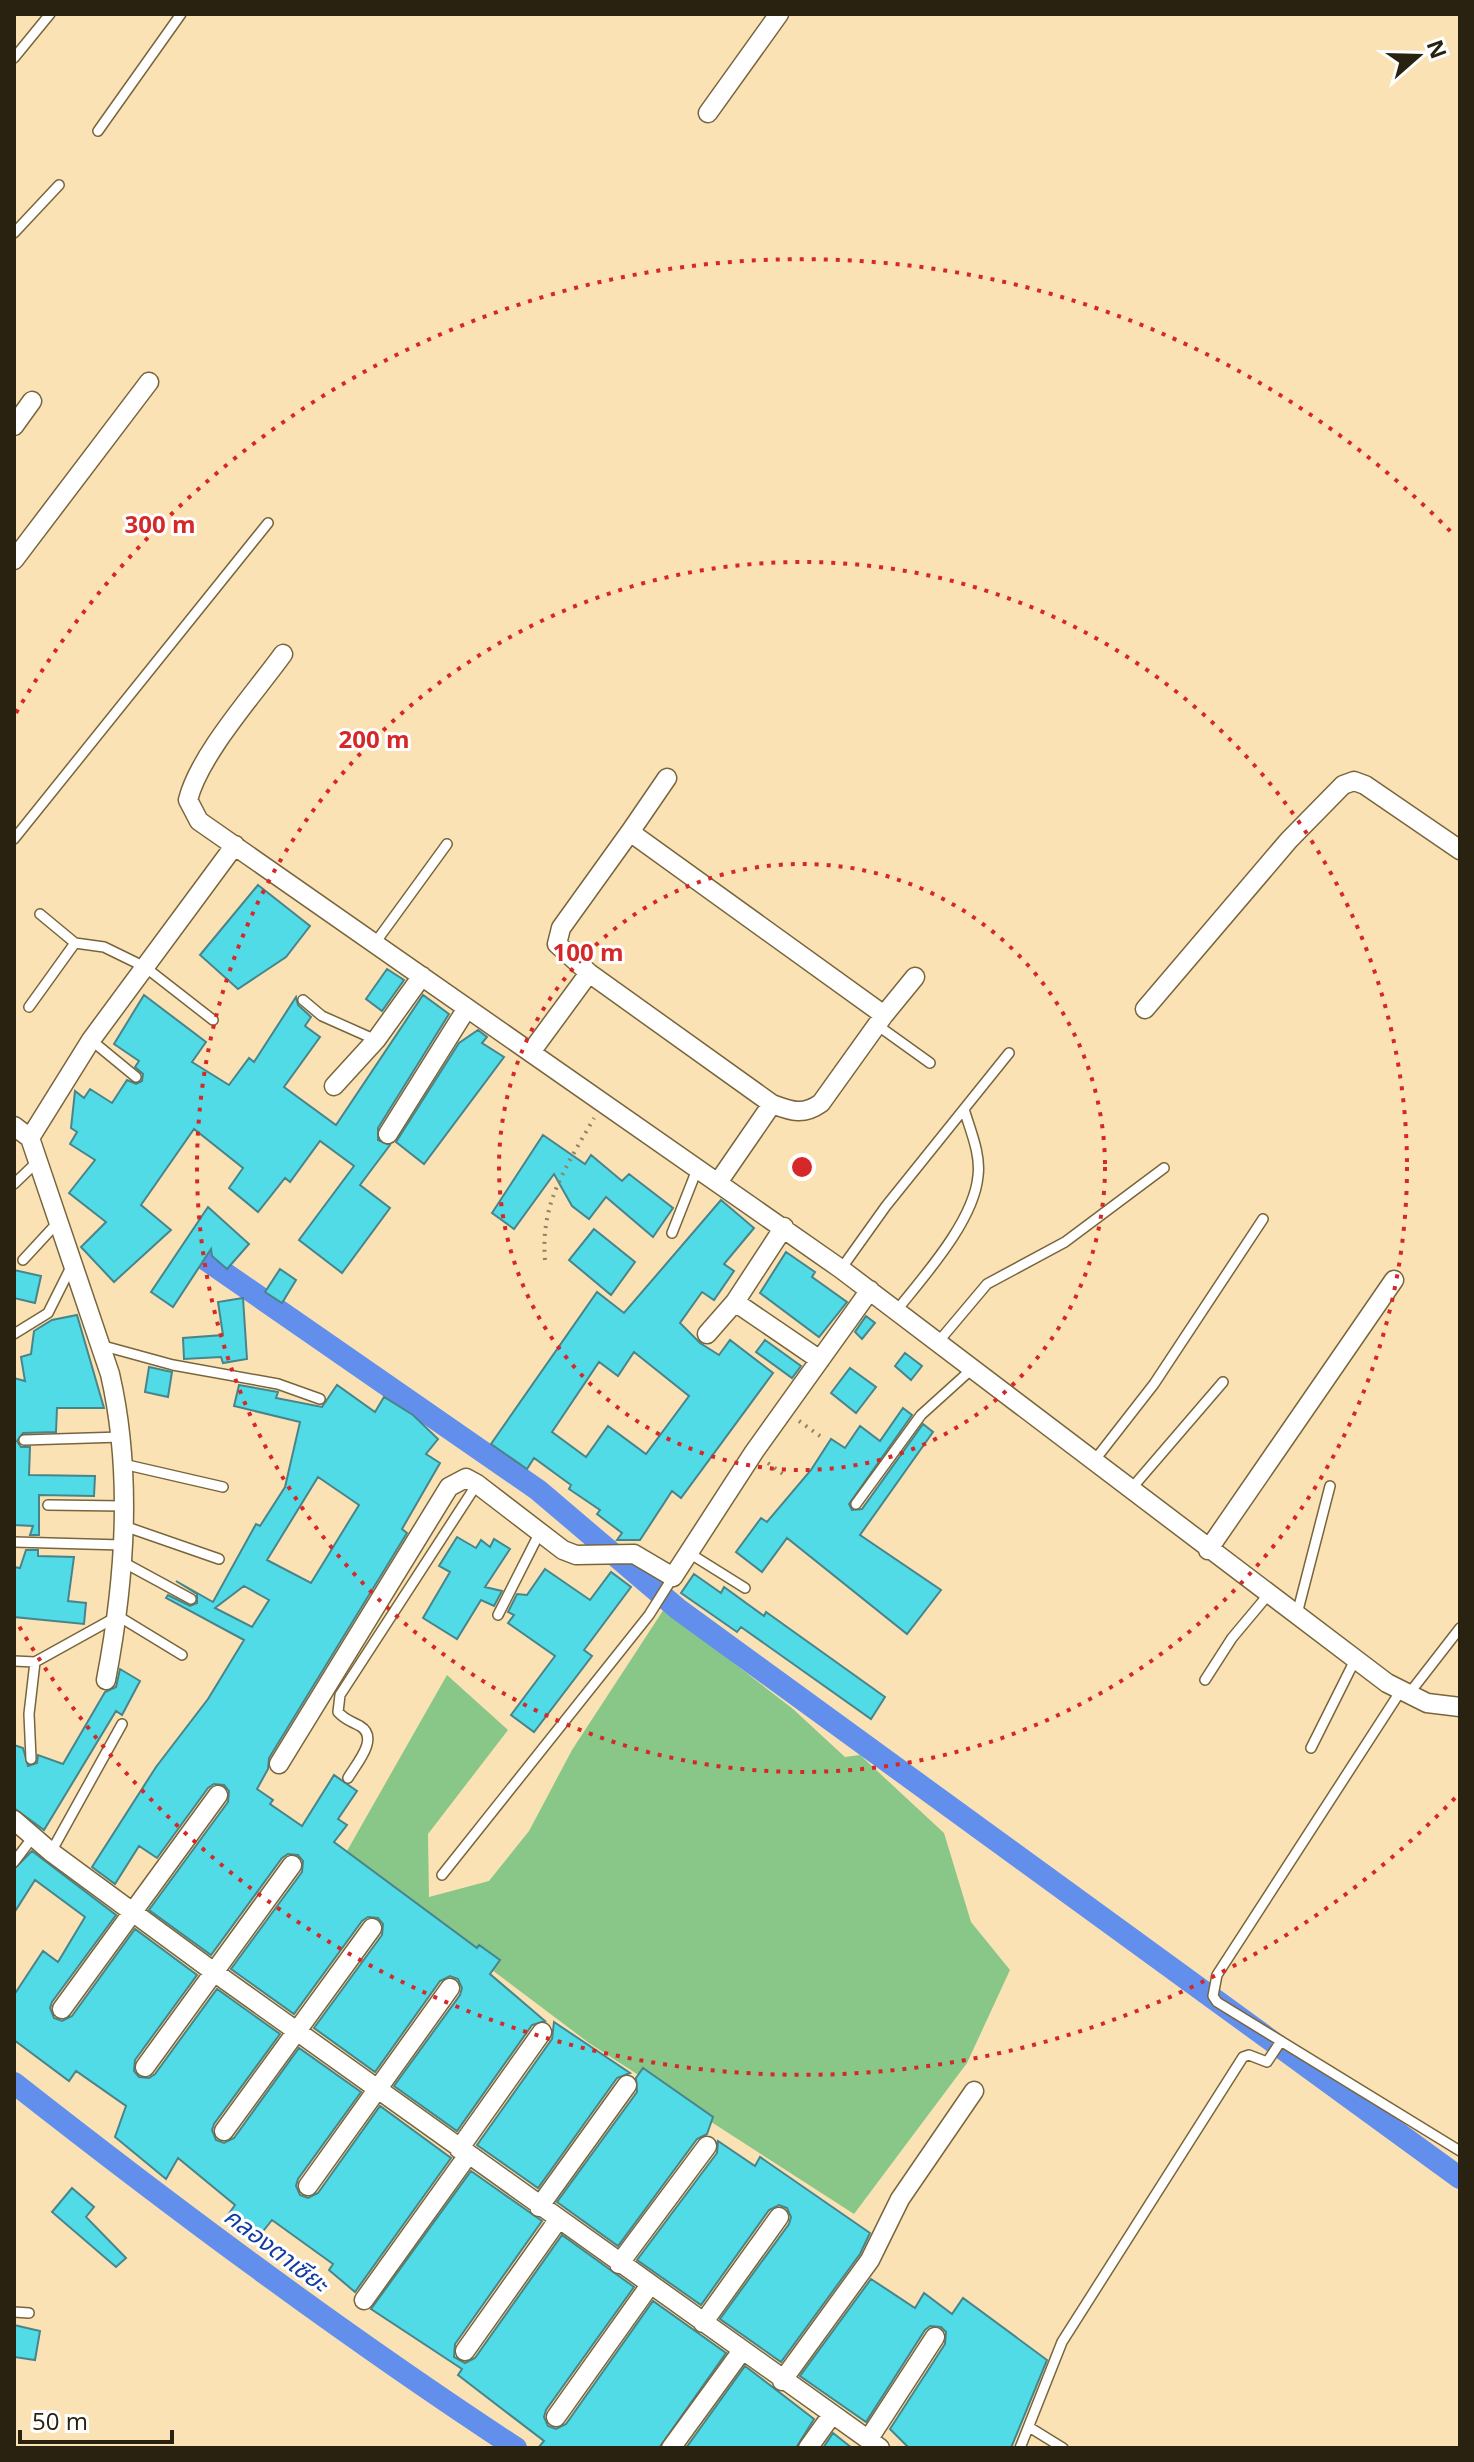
<svg xmlns="http://www.w3.org/2000/svg" width="1474" height="2462" viewBox="0 0 1474 2462" font-family="'Open Sans','Noto Sans Thai',sans-serif">
<style>
.green{fill:#88c787}
.lines{fill:none;stroke-linecap:round;stroke-linejoin:round}
.canal{stroke:#638fec;stroke-width:22}
.building{fill:#51dbe7;stroke:#48858b;stroke-width:2;fill-rule:evenodd}
.service-casing{stroke:#79653b;stroke-width:12}
.minor-casing{stroke:#79653b;stroke-width:21}
.path{stroke:#928263;stroke-width:4;stroke-dasharray:2 6;stroke-linecap:butt}
.service{stroke:#fff;stroke-width:9}
.minor{stroke:#fff;stroke-width:18}
.ring{fill:none;stroke:#d62828;stroke-width:4;stroke-dasharray:4 8}
.labels{text-anchor:middle;dominant-baseline:central;stroke-width:6;stroke-linejoin:round;paint-order:stroke}
.water-label{font-size:24px;font-style:italic;fill:#113aa5;stroke:#fff}
.centre{fill:#d62828;stroke:#fff;stroke-width:4}
.ring-label{font-size:24px;text-anchor:middle;font-weight:bold;fill:#d62828;stroke:#fff;stroke-width:6;stroke-linejoin:round;paint-order:stroke}
</style>
<rect width="100%" height="100%" fill="#fae2b5"/>
<path class="green" d="M664,1609L793,1709L845,1757L860,1755L944,1833L971,1922L1010,1970L967,2063L854,2214L589,2043L343,1858L447,1675L508,1730L428,1834L429,1897L489,1881L529,1831L572,1750Z"/>
<g class="lines">
<path class="canal" d="M206,1260L538,1490L678,1609L1460,2178
M14,2083C177,2211 342,2334 516,2448"/>
</g>
<path class="building" d="M258,885L310,926L286,957L238,989L200,955Z
M387,969L404,980L382,1011L366,999Z
M144,995L206,1042L192,1062L229,1085L249,1058L254,1062L296,997L298,1005L311,1017L305,1026L320,1037L284,1087L336,1125L423,995L449,1014L378,1128V1140L390,1145L360,1185L390,1208L342,1273L299,1240L354,1166L320,1141L290,1182L285,1178L258,1212L229,1188L243,1168L194,1129L141,1205L171,1230L114,1282L81,1247L106,1222L69,1193L95,1160L70,1144L77,1132L71,1128L75,1091L84,1098L90,1089L112,1103L127,1080L136,1084L142,1081L143,1074L135,1067L139,1061L114,1044Z
M478,1030L487,1037L482,1043L504,1057L424,1164L396,1142L459,1043Z
M543,1135L585,1164L591,1155L622,1181L629,1174L673,1208L653,1237L606,1197L589,1219L572,1206L554,1174L514,1229L492,1213Z
M721,1200L754,1228L724,1264L734,1271L714,1300L702,1292L680,1323L700,1343L719,1355L730,1340L773,1373L681,1498L672,1491L640,1540H617L622,1533L597,1514L600,1510L569,1489L571,1485L534,1458L527,1469L491,1444L597,1292L624,1313ZM634,1352L689,1396L646,1454L608,1426L586,1457L552,1432L599,1362L618,1376Z
M208,1207L249,1244L227,1269L212,1256L211,1249L173,1307L151,1292Z
M594,1229L635,1262L611,1295L569,1260Z
M786,1252L815,1272L812,1277L847,1302L819,1337L760,1293Z
M280,1269L296,1280L282,1303L265,1292Z
M14,1270L41,1276L35,1303L14,1298Z
M243,1298L247,1359L223,1363L221,1357L184,1359L183,1338L223,1335L218,1302Z
M77,1315L104,1408H57L56,1432L23,1433L17,1441L21,1447H30L29,1475L95,1476L94,1496L39,1495V1535H30L33,1526L14,1525V1378L25,1381L21,1357L31,1354L34,1331L52,1320Z
M866,1316L875,1323L862,1339L855,1332Z
M765,1340L801,1366L792,1378L756,1352Z
M905,1353L922,1366L911,1380L895,1366Z
M149,1367L172,1372L168,1397L145,1392Z
M850,1368L876,1387L856,1413L831,1393Z
M239,1385L278,1392L276,1398L322,1407L337,1385L375,1412L384,1397L413,1415L438,1439L426,1454L440,1463L402,1529L407,1533L269,1758L268,1769L257,1789L273,1800L270,1804L302,1826L334,1775L357,1791L338,1819L347,1825L334,1842L477,1948L479,1945L500,1960L490,1974L545,2021L532,2025L457,2131L394,2086L460,1995L462,1988L458,1979L450,1976L440,1981L375,2072L314,2028L382,1935L383,1924L378,1918L368,1917L362,1921L294,2014L231,1969L302,1872L303,1861L298,1855L288,1854L282,1858L211,1955L149,1910L228,1802L229,1791L224,1785L214,1784L208,1788L157,1858L139,1846L115,1884L92,1867L156,1767L208,1699L244,1640L166,1598L168,1595L190,1606L197,1603V1594L176,1581L213,1602L256,1524L260,1526L285,1487L300,1422L234,1406ZM318,1477L359,1505L311,1583L267,1560ZM244,1586L269,1600L252,1627L215,1608Z
M903,1408L912,1415L849,1504L852,1510L862,1509L923,1424L933,1432L860,1535L941,1590L907,1634L787,1538L762,1572L736,1552L761,1518L767,1522L811,1470L831,1439L845,1448L860,1426L880,1441Z
M457,1537L476,1548L481,1540L490,1547L494,1539L510,1549L485,1587L502,1591L494,1606L481,1600L457,1639L423,1618L450,1572L439,1566Z
M26,1550H38V1556L74,1557L68,1601L86,1603L84,1624L14,1617V1567L20,1568Z
M545,1569L590,1600L611,1572L631,1587L584,1650L592,1656L534,1732L511,1715L555,1656L508,1623L514,1615L508,1612L517,1594L527,1595Z
M694,1574L721,1593L724,1587L764,1616L766,1612L885,1697L871,1719L741,1627L737,1632L681,1593Z
M120,1669L140,1681L122,1715L116,1711L44,1830L14,1808V1745L23,1748L28,1766L37,1763L38,1755L63,1764L105,1692L116,1687Z
M32,1851L116,1915L52,2002L50,2008L54,2018L62,2021L72,2016L135,1929L197,1975L135,2060L134,2071L139,2077L149,2078L155,2074L217,1989L280,2034L214,2124L212,2130L216,2140L224,2143L234,2138L299,2048L361,2092L298,2179L296,2186L300,2195L308,2198L318,2193L380,2106L451,2158L355,2292L329,2270L333,2264L272,2220L260,2235L228,2215L235,2205L178,2158L166,2179L115,2137L126,2106L76,2071L69,2081L14,2040V1995L43,1951L58,1962L85,1917L35,1880L14,1913V1869Z
M554,2022L630,2073L617,2078L538,2188L477,2145L552,2039Z
M643,2068L713,2117L707,2134L697,2139L618,2246L557,2202L637,2092L636,2078Z
M718,2141L755,2166L760,2157L870,2233L860,2254L781,2362L720,2319L789,2224L791,2217L787,2208L779,2205L769,2210L701,2305L637,2260L717,2153Z
M471,2171L542,2221L455,2344L454,2357L465,2363L475,2358L562,2235L634,2287L546,2410L544,2417L548,2426L556,2429L566,2424L653,2301L726,2353L659,2448H538L544,2441L458,2375L462,2369L371,2309Z
M72,2188L94,2207L86,2217L126,2258L116,2267L52,2212Z
M871,2279L915,2308L924,2293L952,2314L963,2298L1047,2360L1011,2448H909L890,2429L945,2344L946,2332L941,2327L930,2326L925,2330L866,2422L800,2376Z
M14,2325L40,2331L35,2360L14,2357Z
M745,2366L814,2419L796,2448H686Z
M833,2433L852,2448H823Z"/>
<g class="lines">
<defs>
<path id="service" d="M14,58L50,14
M98,131L181,14
M14,233L59,185
M14,839L268,523
M40,914L75,943L104,947L145,967L213,1020
M375,943L447,844
M303,1000L322,1016L376,1040
M29,1007L75,943
M877,1025L930,1063
M91,1040L136,1077
M14,1184L38,1161
M672,1233L698,1167
M23,1260L59,1221
M841,1269L886,1206L1009,1053
M897,1310C924,1276 974,1221 978,1176C981,1154 970,1130 964,1109
M14,1334L48,1313L71,1267
M939,1341L987,1284L1065,1242L1164,1168
M100,1345L173,1365L278,1384L320,1399
M24,1440L121,1437
M1094,1461L1154,1384L1263,1219
M123,1464L223,1487
M1131,1489L1223,1382
M856,1504L921,1415L973,1368
M48,1505L123,1506
M124,1526L219,1559
M14,1542L122,1545
M689,1553L745,1588
M121,1561L191,1599
M1297,1614L1330,1486
M498,1615L540,1532
M14,1661L35,1662
M1205,1680L1232,1638L1268,1595
M1400,1692L1217,1975L1213,1996L1217,2002L1460,2151
M1408,1695L1460,1628
M1311,1748L1355,1660
M31,1759L29,1714L35,1662L118,1616L182,1655
M348,1778C356,1764 380,1738 360,1726C351,1721 345,1720 338,1712L340,1695L477,1484
M51,1852L122,1724
M14,1862L33,1837
M442,1875L649,1615L673,1577
M14,2312L29,2313
M1029,2427L1063,2448
M1020,2448L1062,2342L1243,2057L1249,2055L1267,2062L1281,2041"/>
<path id="minor" d="M708,113L779,14
M14,426L32,401
M14,560L149,382
M283,654C255,693 199,755 188,800L199,821L841,1269L1387,1683L1427,1703L1460,1707
M630,832L884,1015L821,1103C803,1116 791,1111 772,1104L589,973L557,944L561,928Z
M630,832L667,778
M1145,1009L1289,840L1343,785L1354,781L1365,785L1460,850
M884,1015L915,977
M531,1052L589,973
M334,1086L376,1040L422,976
M14,1126L30,1138L91,1040L235,845
M388,1134L467,1008
M30,1138L110,1374C133,1474 125,1581 106,1680
M719,1181L772,1104
M735,1302L820,1360
M707,1334L735,1302L784,1227
M1208,1550L1394,1280
M279,1764L449,1487L466,1478L477,1484L563,1550L576,1555L634,1554L673,1577L754,1452L870,1290
M14,1820L51,1852L214,1972L880,2448
M62,2009L218,1795
M145,2067L292,1865
M224,2131L372,1928
M459,2149L542,2032
M308,2186L450,1988
M539,2207L627,2085
M619,2264L707,2146
M364,2300L468,2155
M703,2323L779,2217
M465,2351L558,2220
M782,2381L870,2260L900,2199L974,2091
M556,2417L650,2285
M868,2440L935,2337
M671,2448L741,2352
M808,2448L831,2416"/>
</defs>
<use href="#service" class="service-casing"/>
<use href="#minor" class="minor-casing"/>
<path class="path" d="M545,1260C540,1202 567,1166 594,1118
M799,1421L820,1436
M768,1463L787,1477"/>
<use href="#service" class="service"/>
<use href="#minor" class="minor"/>
</g>
<g class="ring">
<circle cx="802" cy="1167" r="303"/>
<circle cx="802" cy="1167" r="605"/>
<path d="M1455 1798A908 908 0 0 1 16 1621M16 713A908 908 0 0 1 1455 536"/>
</g>
<g class="labels">
<g class="water-label">
<text transform="translate(277 2249) rotate(37)">คลองตาเซียะ</text>
</g>
</g>
<circle cx="802" cy="1167" r="12" class="centre"/>
<g class="ring-label">
<text x="160" y="533">300 m</text>
<text x="374" y="748">200 m</text>
<text x="588" y="961">100 m</text>
</g>
<rect width="1474" height="2462" fill="none" stroke="#2a2210" stroke-width="32"/>
<g transform="translate(1418 56) rotate(70)" stroke="#ffffff" stroke-width="6" paint-order="stroke">
<path d="M0-6L14 30L0 20L-14 30Z" fill="#2a2210"/>
<text y="-12" font-size="22" font-weight="bold" text-anchor="middle" fill="#2a2210">N</text>
</g>
<path d="M20 2430v12h152v-12" fill="none" stroke="#2a2210" stroke-width="4"/>
<text x="32" y="2430" font-size="24" fill="#2a2210" stroke="#ffffff" stroke-width="6" paint-order="stroke">50 m</text>
</svg>
